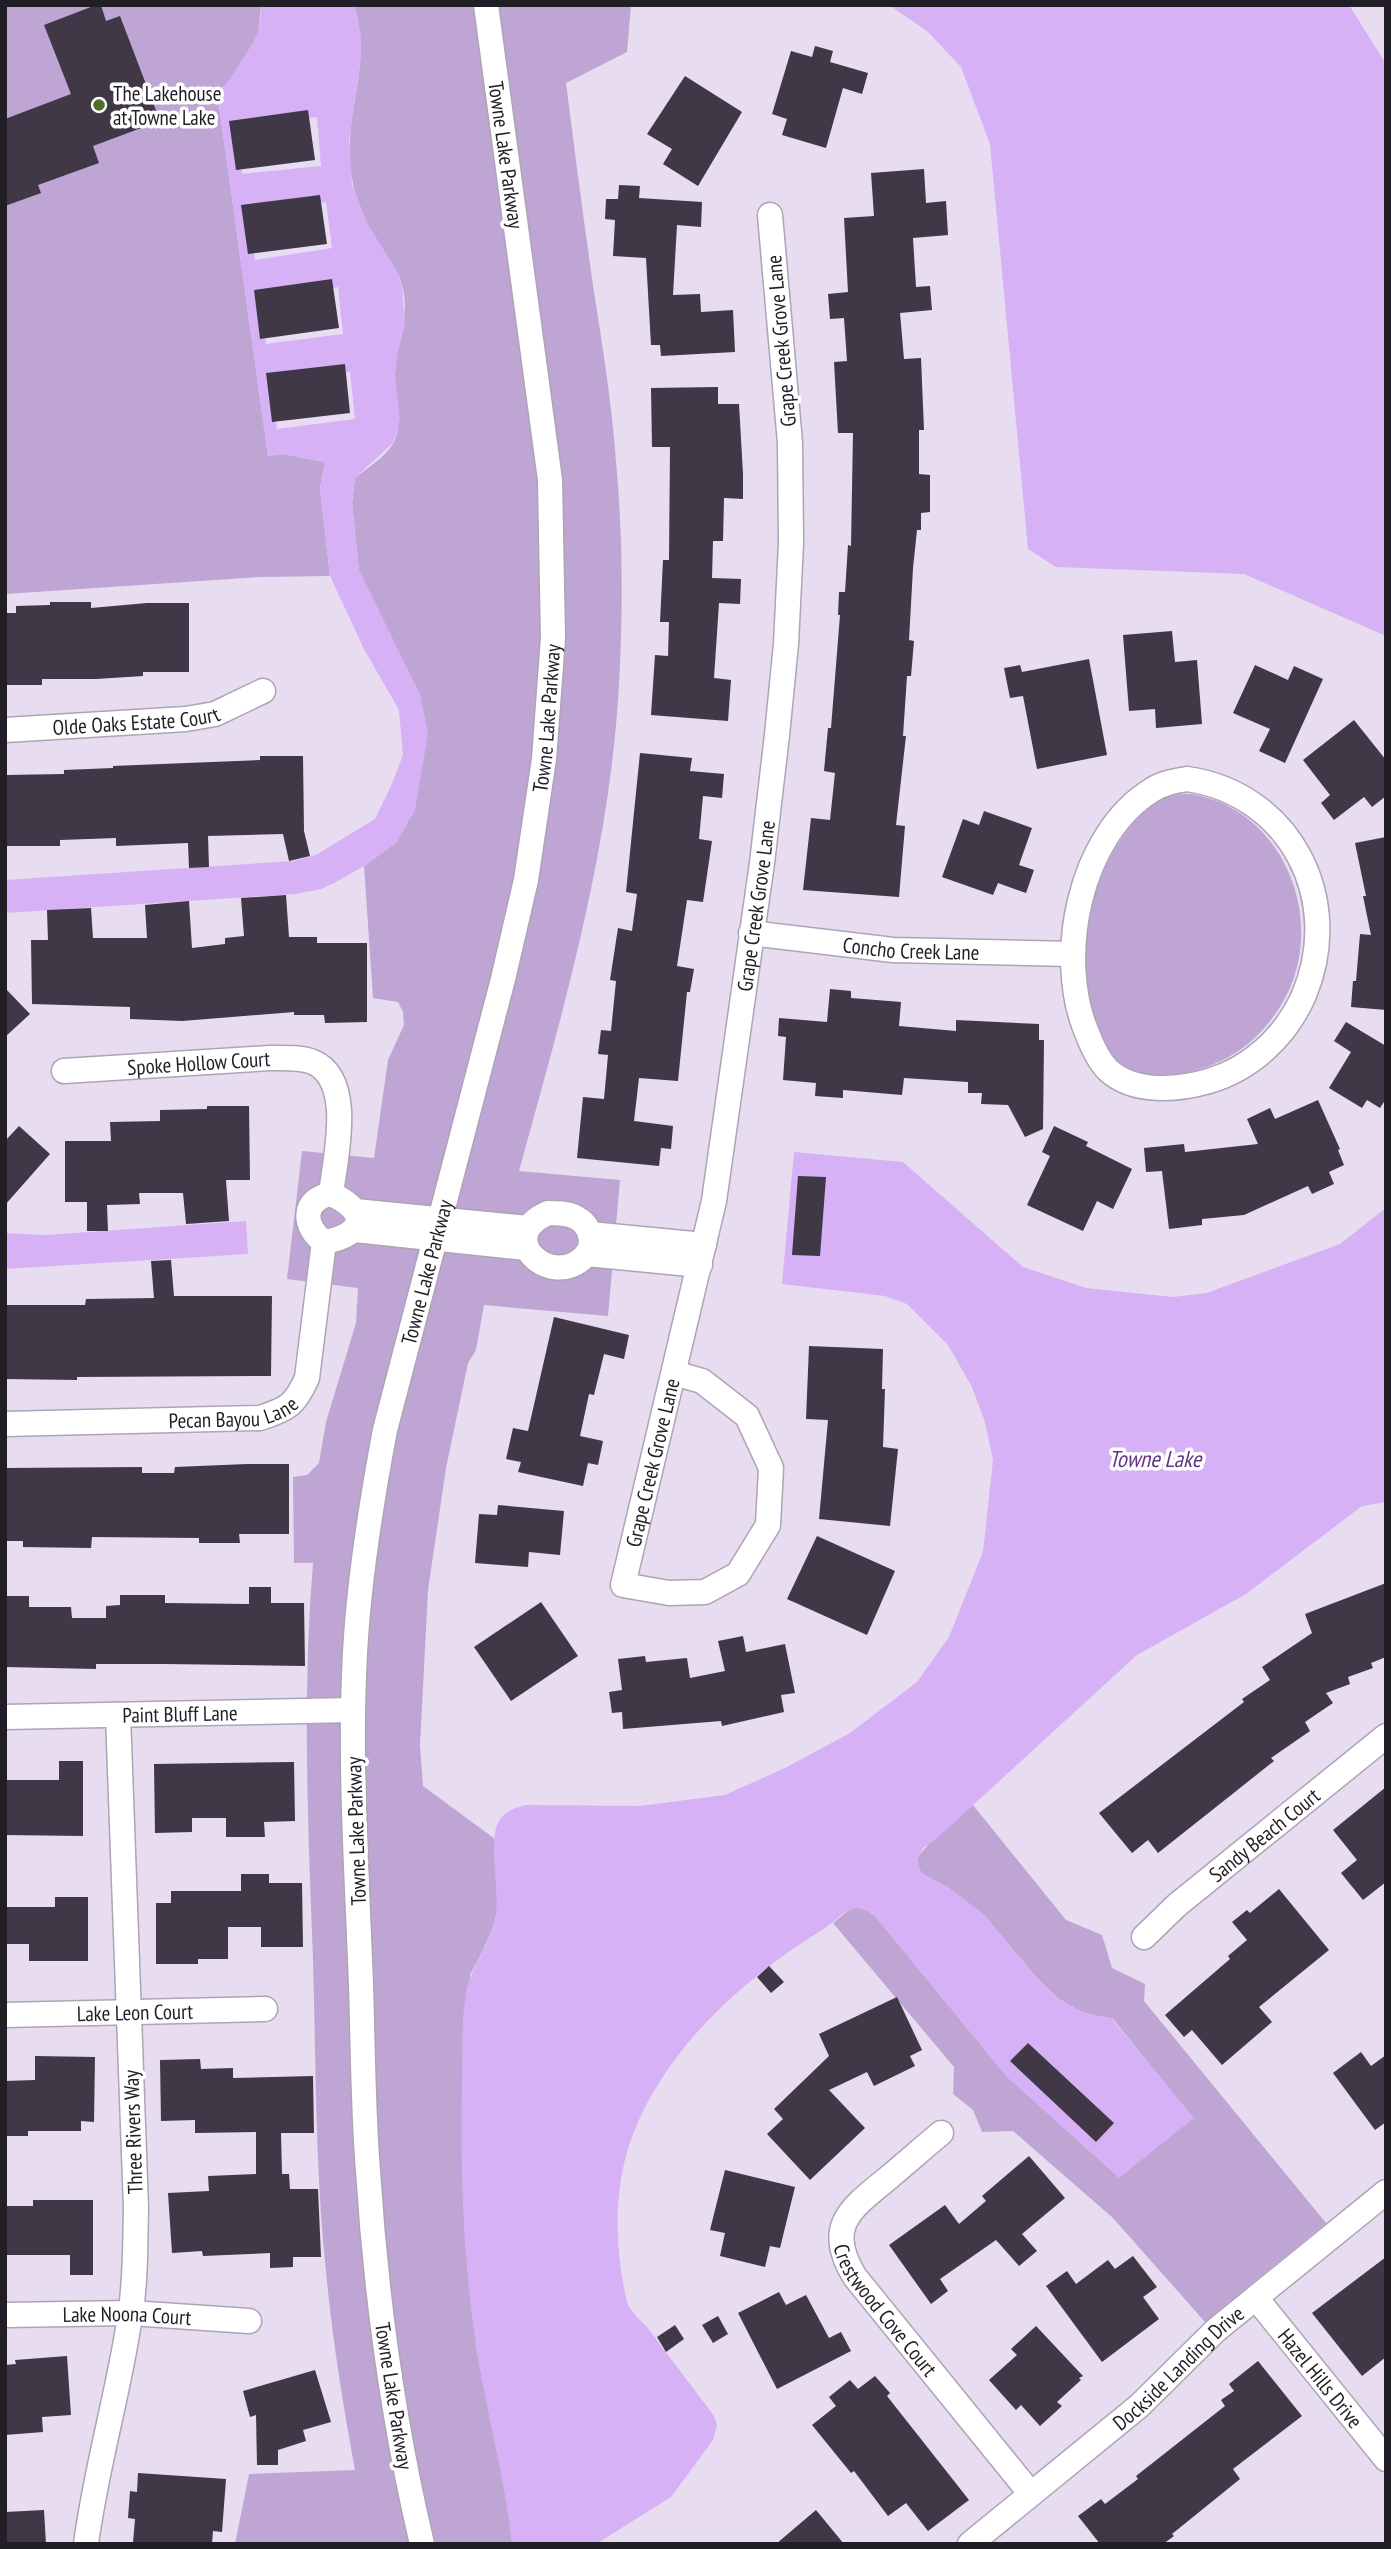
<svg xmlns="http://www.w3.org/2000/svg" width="1391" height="2549" viewBox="0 0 1391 2549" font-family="'PT Sans Narrow',sans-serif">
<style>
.green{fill:#bea5d4}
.water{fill:#d6b1f6}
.pier{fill:#e7dcf0}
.building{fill:#403747}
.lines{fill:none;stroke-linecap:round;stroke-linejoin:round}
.minor-casing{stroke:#ada4b6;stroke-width:27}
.minor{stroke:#fff;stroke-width:24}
.poi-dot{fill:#4f6e24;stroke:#fff;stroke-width:2.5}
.labels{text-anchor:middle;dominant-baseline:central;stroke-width:7;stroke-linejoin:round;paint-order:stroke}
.poi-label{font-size:21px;fill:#211e25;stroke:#fff;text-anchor:start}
.street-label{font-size:21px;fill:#211e25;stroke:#fff}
.water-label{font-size:23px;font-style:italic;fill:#633484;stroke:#fff}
</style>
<rect width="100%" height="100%" fill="#e7dcf0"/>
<path class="green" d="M5,5H261L258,36L227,84L217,91L268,456L283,454L325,462L320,488L330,576L259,577L5,594Z
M354,5H631L627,52L566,83C575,153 584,223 594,292C603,349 612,405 616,462C623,536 623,610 619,684C610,851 563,1011 519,1171L620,1180L608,1316L484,1305L476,1350L468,1363L446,1468L428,1590L420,1745L423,1786L495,1839C496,1866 502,1898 494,1924C488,1942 479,1958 470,1975L476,2346L509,2510L512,2544H235L249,2474L355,2470C343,2404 332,2338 326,2271C315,2168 316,2063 313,1959C308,1827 302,1695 313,1563H294L293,1477L307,1475L319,1463L326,1422L356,1323L358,1288L287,1279L302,1151L374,1158L388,1060L404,1025L403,1012L398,1002L373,998L364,866L397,842L421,697L359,571L352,503L355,478C367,468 387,456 394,442C403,422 394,394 395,373C397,336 414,312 398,274C394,264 386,256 381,247C364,221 352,194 350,163C346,106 372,66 354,5Z
M1191,794C1286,809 1330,926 1281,1005C1260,1040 1230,1062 1190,1072C1168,1077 1144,1080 1123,1067C1105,1055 1101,1037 1095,1018C1088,994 1083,971 1084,946C1086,896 1121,814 1170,796C1177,794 1184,794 1191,794Z
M973,1805L1066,1920L1102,1935L1112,1968L1145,1984L1144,2001L1326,2223L1205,2322L1113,2218L1013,2131L982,2132L973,2110L953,2094L954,2067L833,1923C850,1910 854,1900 875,1916L1008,2078L1193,2118L1113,2019L1084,2013L1059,1999L1037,1978L984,1915L949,1888L921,1873L917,1860C922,1846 960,1817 973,1805Z"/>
<path class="water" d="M261,5H354L361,36V58L349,140L352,184L367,223L397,271L402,287L405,325L398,351L395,374L400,419L397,431L393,443L355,478L352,503L359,571L421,697L428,734L415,810L397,842L364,866L334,883L321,889L296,894L5,913V880L293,861L316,855L375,819L392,784L403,755L399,710L364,649L330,576L320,488L325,462L284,454L268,456L217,91C229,85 231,76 238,66C253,43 261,35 261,5Z
M889,5H1349L1386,64V636L1244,574L1056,567L1028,549L990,144L961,67L927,31Z
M794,1152L903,1162L1023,1267L1086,1288L1173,1297L1207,1293L1340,1244L1386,1208V1502L1362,1506L1246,1594L1137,1655L935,1840L923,1848L917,1860L921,1873L949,1888L984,1915L1037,1978L1059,1999L1084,2013L1112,2019L1194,2118L1119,2178L1008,2078L875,1916C850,1897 843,1917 822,1930C744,1978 667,2047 633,2134C613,2187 614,2247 627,2302C630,2312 643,2322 650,2331C671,2359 693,2388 714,2416L717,2425L713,2440L671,2497L596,2544H512C505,2477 486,2412 476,2345C463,2257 460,2168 462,2080C463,2054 461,2026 465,2000C468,1969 488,1950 495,1921C501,1894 487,1842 499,1821C504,1811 516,1808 526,1805L640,1806L725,1795L785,1768L850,1733L917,1682L949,1637L983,1552L993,1460L985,1422L972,1387L948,1345L907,1304L885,1296L782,1284Z
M246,1221L248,1254L5,1269V1233L46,1235Z"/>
<path class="pier" d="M317,117L321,166L242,174L235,128Z
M326,202L332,248L255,260L248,215Z
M338,287L343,334L266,344L260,300Z
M350,372L355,419L277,429L272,385Z"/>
<path class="building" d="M96,5H101L106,21L120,16L160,121L93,146L99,163L38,185L41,193L5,206V119L71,94L44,25Z
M815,46L833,51L830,62L868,73L862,94L843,88L826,148L782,135L787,119L772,114L791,51L812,57Z
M685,76L742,112L698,186L663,164L672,149L647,134Z
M308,110L315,160L236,170L229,121Z
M924,169L926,203L946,201L948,235L913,238L916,287L930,286L932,310L900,313L904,359L921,358L924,430H919V474L930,475V512L921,513V530H917L913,568L909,640L914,641L911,676H907L903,736H906L896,825L905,826L899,897L803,890L811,818L830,820L835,773L824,771L828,728H831L840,615H838L839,592H845L848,545L851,546L853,433H838L834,362L847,361L844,318L830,319L828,294L848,292L844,218L874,216L871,173Z
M619,185L640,186L639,198L702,202L701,227L677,225L673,295L700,294L701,312L733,310L735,352L661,356L660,345H651L646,258L613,256L615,220L605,219L606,199H618Z
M320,195L327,244L248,254L241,205Z
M332,279L339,328L260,339L254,290Z
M345,364L350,413L272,422L266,373Z
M718,387V404H739L743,474V499L724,498L723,541H713L712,578L741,579L740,604L719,603L714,678L731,680L728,721L651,715L655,655L668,656L669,622H660L663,560H669L670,447H652L651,388Z
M50,602H91V608L147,603H189V672H143V676L96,679H42V685H5V613H16V606L50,605Z
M1172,631L1175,662L1197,660L1202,724L1156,728L1155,709L1129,711L1123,635Z
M1089,659L1107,755L1037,769L1023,696L1010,698L1004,668L1020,665L1022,672Z
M1255,665L1288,680L1294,666L1323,679L1285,763L1259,751L1270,729L1233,713Z
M1354,720L1386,760V796L1372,807L1364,797L1334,820L1321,803L1330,795L1303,760Z
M640,753L692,758L690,771L724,774L722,798L703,796L699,839L712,841L703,902L687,900L677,966L694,969L690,992H687L678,1081L639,1078L634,1121L673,1126L671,1149L661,1148L659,1166L577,1158L583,1097L604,1099L608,1055L598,1054L601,1030L611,1031L616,981L610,980L618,928L632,931L637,894L626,892Z
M260,756H303L304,831L310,856L289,861L283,834L208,836L209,867L189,868L188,843L116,846V838L60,840V846H5V775L64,774V770L113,768V766L260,760Z
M984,811L1032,828L1019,865L1034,870L1026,893L998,883L993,895L942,877L963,819L979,825Z
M1386,837V1010L1351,1007L1353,981H1356L1360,934L1371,935L1363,896H1366L1355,843Z
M286,895L289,937H317V943H367V1022L325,1023L324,1015H294V1012L182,1021L130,1019V1007L32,1004L31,940H48L47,910L91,908L93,938H147L145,905L189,901L192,948L225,944V938L244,936L241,898Z
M5,988L30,1014L5,1037Z
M830,989L851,991V998L901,1002L899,1026L956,1031V1020L1039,1024V1040H1044L1043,1129L1025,1137L1008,1105L981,1104L982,1093H968V1082L904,1078L902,1095L843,1090V1098L815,1096L816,1083L783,1080L786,1037L778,1036L779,1018L827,1022Z
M1346,1022L1386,1046V1099L1380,1108L1367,1100L1362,1108L1329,1088L1351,1052L1334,1041Z
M1318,1100L1340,1149L1338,1150L1344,1165L1329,1172L1334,1184L1312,1194L1308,1186L1244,1215L1202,1219V1225L1169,1229L1162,1171L1146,1172L1144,1148L1184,1144L1185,1152L1258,1144L1247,1119L1270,1108L1275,1119Z
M207,1106H249L250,1180H226L229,1221L186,1224L183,1193H139L140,1204L107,1205L108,1231H87V1202H65V1141H111L110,1122L160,1121V1110L207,1109Z
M19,1126L50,1154L5,1205V1141Z
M1054,1126L1088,1142L1086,1146L1132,1169L1113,1209L1097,1201L1083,1231L1027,1205L1050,1156L1042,1152Z
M798,1176L826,1177L820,1256L792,1255Z
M171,1260L174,1296H272L271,1376L77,1377V1380L5,1379V1305H85L86,1299L154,1298L151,1261Z
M554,1317L629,1335L624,1359L604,1354L594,1395L589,1394L580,1436L603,1441L598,1465L588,1463L583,1486L518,1472L521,1462L506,1459L513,1428L528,1431Z
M809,1346L883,1349L882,1389H885L883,1447L898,1449L890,1526L819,1519L828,1420L806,1419Z
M247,1464H289V1534H239L240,1543H199V1538L92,1537L91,1548L23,1547V1541H5V1468L142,1467V1473H174L175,1467Z
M498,1505L564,1511L560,1555L529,1552L528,1567L475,1563L479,1514L497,1515Z
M817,1536L895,1571L867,1635L787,1599Z
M1386,1583V1657L1371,1663L1373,1668L1348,1677L1350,1684L1326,1693L1333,1703L1305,1722L1310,1731L1271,1758L1274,1761L1158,1853L1148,1840L1132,1853L1099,1813L1244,1702L1242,1699L1270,1680L1262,1667L1312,1633L1305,1614Z
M249,1587H271V1603H304L305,1666L165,1664H96V1669L5,1667V1596H29V1607H71L72,1618H106V1606L120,1605V1595H165V1603L249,1604Z
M541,1602L578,1656L511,1701L474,1647Z
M743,1636L746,1652L785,1644L795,1693L781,1695L784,1712L722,1726L721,1721L623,1729L622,1712L612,1713L609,1692L622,1690L618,1659L645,1656L646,1662L687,1658L690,1678L725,1671L718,1641Z
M59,1761H83V1836L5,1835V1780H59Z
M294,1762L295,1821L264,1822L265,1837H226V1818H192V1832L155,1833L154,1764Z
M1386,1787V1882L1363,1900L1341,1873L1357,1860L1333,1830Z
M241,1874H269V1883H302L303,1947H261V1927H228V1959H198V1964H156V1903H171V1891H241Z
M1279,1889L1329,1950L1259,2007L1272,2022L1222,2065L1192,2030L1184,2037L1165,2015L1230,1959L1228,1956L1247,1940L1232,1922L1247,1910L1250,1913Z
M55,1897H88V1961H29V1944H5V1907H55Z
M769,1966L784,1982L771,1993L757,1977Z
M897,1997L922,2050L910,2056L915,2066L874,2086L867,2072L829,2090L865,2128L810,2180L767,2134L783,2119L774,2109L829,2056L819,2034Z
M1028,2043L1114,2123L1096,2142L1010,2061Z
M1361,2052L1371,2066L1386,2055V2122L1375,2130L1333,2073Z
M35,2056L95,2057L94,2122L81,2121V2131H28V2136H5V2081L35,2080Z
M200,2059L201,2069L233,2068V2078L313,2076L314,2133H281L282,2174H289L290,2189H318L321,2257H293V2267L270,2268V2253L203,2256L202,2251L172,2253L168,2193L209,2191L208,2176L256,2174V2132L195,2133V2120L161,2121L160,2060Z
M1029,2156L1065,2198L1022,2234L1037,2251L1019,2266L996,2240L940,2279L948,2291L931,2304L889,2245L945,2205L959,2224L986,2201L982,2196Z
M725,2170L795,2187L780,2248L770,2246L765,2267L720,2256L725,2233L710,2230Z
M33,2200H93V2275H70V2255H5V2206H33Z
M1133,2256L1157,2287L1143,2297L1159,2319L1102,2362L1046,2286L1067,2271L1076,2284L1108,2260L1115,2269Z
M1386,2257V2357L1362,2376L1312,2313Z
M779,2292L786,2305L806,2295L829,2338L841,2332L851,2351L777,2389L738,2313Z
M718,2316L728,2334L713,2343L702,2325Z
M675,2325L684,2339L666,2352L657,2337Z
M1036,2326L1083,2376L1079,2378L1081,2380L1057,2402L1062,2406L1040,2426L1021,2405L1016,2410L989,2380L1017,2355L1011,2349Z
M67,2356L71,2415L42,2417L43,2432L5,2435V2365L16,2364L15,2360Z
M1258,2361L1302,2416L1233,2469L1240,2479L1172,2534L1174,2536L1163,2544H1100L1078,2516L1101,2499L1105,2504L1138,2479L1136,2476L1225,2406L1221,2400L1234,2391L1229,2384Z
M315,2370L331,2422L303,2430L306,2441L278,2450V2465H257L256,2415L250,2417L243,2391Z
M875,2376L890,2393L887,2396L969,2500L928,2531L906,2503L888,2516L854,2471L851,2473L812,2425L836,2406L829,2397L850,2380L858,2389Z
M138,2473L226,2479L222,2532L213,2531L212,2544L133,2543L135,2519L128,2518L130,2491L137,2492Z
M44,2510L46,2544H5V2512Z
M816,2510L844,2544H776Z"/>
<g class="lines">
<defs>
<g id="minor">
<path id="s1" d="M5,730L186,719L215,714L263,691"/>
<path d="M1187,779C1291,794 1344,900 1304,995C1286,1036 1252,1068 1209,1081C1178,1090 1134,1094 1108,1070C1098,1060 1092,1046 1087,1033C1055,958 1079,835 1152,790C1163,783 1175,781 1187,779Z"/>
<path id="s2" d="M751,933L893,950L1072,954"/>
<path id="s3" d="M64,1071L270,1058C284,1058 300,1057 313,1062C355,1080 335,1159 331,1194"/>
<path d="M331,1194C369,1211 366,1235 324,1242C303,1227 301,1200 331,1194Z"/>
<path d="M355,1211L528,1228"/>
<path d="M548,1213C557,1213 567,1213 575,1217C590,1224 597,1245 584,1257C551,1290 493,1237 548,1213Z"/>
<path d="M355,1230L526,1248"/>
<path d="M590,1234L704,1245"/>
<path d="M587,1254L700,1265"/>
<path id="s4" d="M674,1373L702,1381L747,1416L771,1468L768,1525L738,1574L705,1592L669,1593L623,1585L714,1201L762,863L777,735L786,644L791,543L790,443L770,215"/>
<path id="s5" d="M5,1424L260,1418C288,1409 295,1405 307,1378L324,1242"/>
<path id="s6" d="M5,1717L353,1710"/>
<path id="s7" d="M1144,1937L1177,1905L1386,1736"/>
<path id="s8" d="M5,2015L265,2009"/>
<path id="s9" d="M941,2133C923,2148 905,2164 887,2179C850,2209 824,2227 855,2277L1031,2494"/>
<path id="s10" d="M1256,2298L1386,2459"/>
<path id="s11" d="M5,2315L131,2313L249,2321"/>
<path d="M86,2544C96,2467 119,2392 130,2316C136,2280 135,2244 136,2208L118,1715"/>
<path id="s12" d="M422,2544C393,2421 376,2297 368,2171C363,2109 363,2047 361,1985C357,1875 349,1764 355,1653C359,1578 371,1504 385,1430L503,979L526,880L544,759L553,638L550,480L486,5"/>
<path id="s13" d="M970,2544L1139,2406L1216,2330L1386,2192"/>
</g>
</defs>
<use href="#minor" class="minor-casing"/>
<use href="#minor" class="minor"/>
</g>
<circle class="poi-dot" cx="99" cy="105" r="7"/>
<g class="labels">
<g class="poi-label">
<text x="113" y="93">The Lakehouse<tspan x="113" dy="24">at Towne Lake</tspan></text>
</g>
<g class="street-label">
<text transform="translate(506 155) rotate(82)">Towne Lake Parkway</text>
<text transform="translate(781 341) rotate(-95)">Grape Creek Grove Lane</text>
<text stroke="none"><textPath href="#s1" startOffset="131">Olde Oaks Estate Court</textPath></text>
<text stroke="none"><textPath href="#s12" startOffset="1852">Towne Lake Parkway</textPath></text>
<text stroke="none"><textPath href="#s4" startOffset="1071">Grape Creek Grove Lane</textPath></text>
<text stroke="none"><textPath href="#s2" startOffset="161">Concho Creek Lane</textPath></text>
<text stroke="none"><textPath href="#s3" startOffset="135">Spoke Hollow Court</textPath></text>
<text stroke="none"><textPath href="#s12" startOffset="1284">Towne Lake Parkway</textPath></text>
<text stroke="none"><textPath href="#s5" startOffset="229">Pecan Bayou Lane</textPath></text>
<text stroke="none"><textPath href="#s4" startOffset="504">Grape Creek Grove Lane</textPath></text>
<text stroke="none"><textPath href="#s6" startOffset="175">Paint Bluff Lane</textPath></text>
<text transform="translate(356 1831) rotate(-92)">Towne Lake Parkway</text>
<text stroke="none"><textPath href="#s7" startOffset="158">Sandy Beach Court</textPath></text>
<text stroke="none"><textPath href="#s8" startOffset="130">Lake Leon Court</textPath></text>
<text transform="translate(133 2132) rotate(-92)">Three Rivers Way</text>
<text stroke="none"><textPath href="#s9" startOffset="234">Crestwood Cove Court</textPath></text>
<text stroke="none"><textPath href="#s11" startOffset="122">Lake Noona Court</textPath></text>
<text stroke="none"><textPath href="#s13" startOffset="273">Dockside Landing Drive</textPath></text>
<text stroke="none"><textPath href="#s10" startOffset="103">Hazel Hills Drive</textPath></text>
<text transform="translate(394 2396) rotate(81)">Towne Lake Parkway</text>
</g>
<g class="water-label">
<text x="1155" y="1458">Towne Lake</text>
</g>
</g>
<rect width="1391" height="2549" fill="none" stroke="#211e25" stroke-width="14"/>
</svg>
